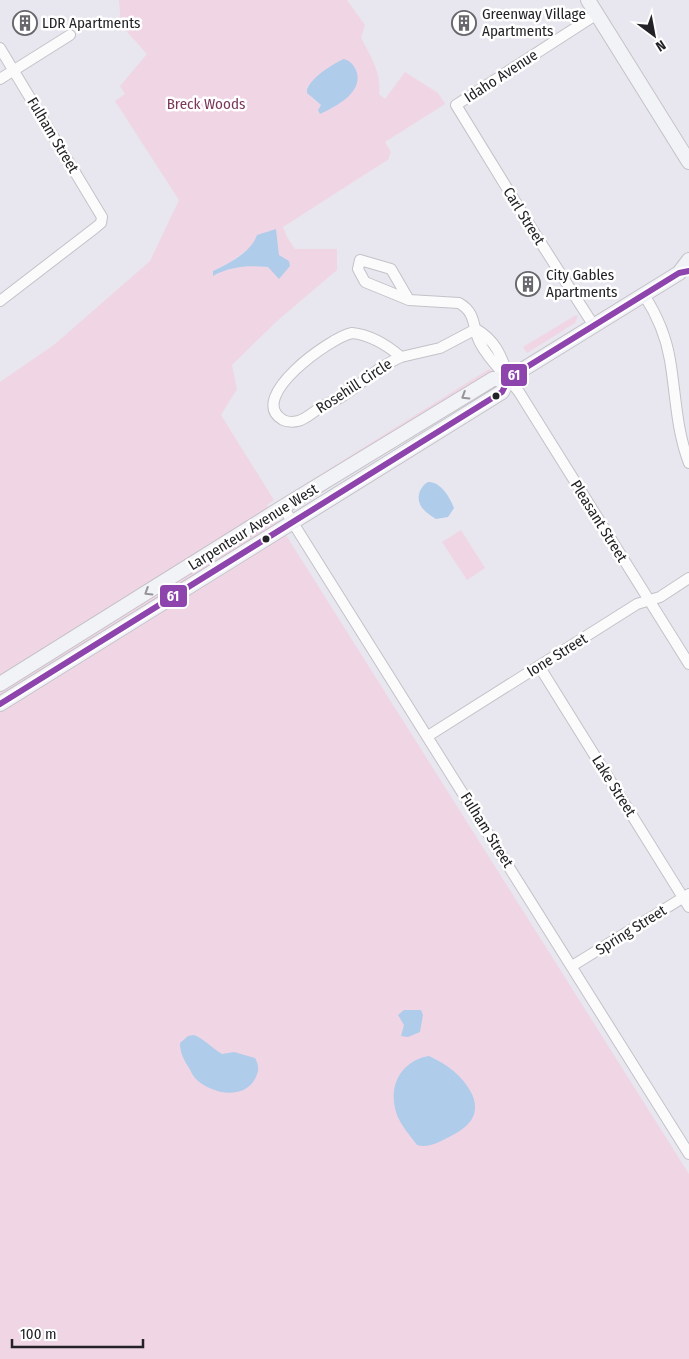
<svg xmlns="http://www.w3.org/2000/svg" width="689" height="1359" viewBox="0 0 689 1359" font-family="'Fira Sans Condensed',sans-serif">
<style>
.green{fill:#f0d6e5;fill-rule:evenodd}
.water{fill:#afccea}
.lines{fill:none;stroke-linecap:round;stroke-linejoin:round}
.street-casing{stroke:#c4c2c8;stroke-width:12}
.secondary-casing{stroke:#c4c2c8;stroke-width:16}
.street{stroke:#fcfbfc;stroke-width:10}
.secondary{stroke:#f2f3f7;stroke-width:14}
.bus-1-casing{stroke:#fff;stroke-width:10}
.bus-1{stroke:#8e44ad;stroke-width:6}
.oneway{stroke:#959599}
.bus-dot{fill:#232226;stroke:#fff;stroke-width:2}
.labels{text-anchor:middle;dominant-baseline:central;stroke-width:5;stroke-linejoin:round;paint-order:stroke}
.poi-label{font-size:15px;fill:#232226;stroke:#fff;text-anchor:start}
.street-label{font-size:15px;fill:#232226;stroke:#fff}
.park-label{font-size:15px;fill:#7b375a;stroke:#fff}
.line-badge{stroke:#fff;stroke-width:2}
.badge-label{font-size:14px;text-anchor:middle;font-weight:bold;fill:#fff}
</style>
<rect width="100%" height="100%" fill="#e8e6ee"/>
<path class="green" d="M119,0H347L365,25L361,38C370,55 382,73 379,94L385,99L405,72L438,93L445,104L385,142L391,152L389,157V159L283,227L287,237L295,249H337V270L277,321L232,365L237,389L221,415L274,500L267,505L689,1174V1359H0V382L55,344L150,261L179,200L115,101L125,94L120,86L147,54L121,25ZM344,59C358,65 356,75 355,88C344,99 334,112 318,110L321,105L311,97L307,87L316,78ZM276,229L279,255L285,260L268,267L254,265L225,269L214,276L213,271L229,263Z
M576,315L578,316L575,323L527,353L523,347Z
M489,369L491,370L487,375L283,500V498Z
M461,530L485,568L467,580L442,542Z"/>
<path class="water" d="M344,59C351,61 355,66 357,73C362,94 334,107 320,114L318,110L321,105L307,93C305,81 334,63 344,59Z
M276,229L279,255L289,261L290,266L279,279L268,267C249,265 230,266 213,276V271C229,263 251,253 257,235Z
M428,482C440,481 450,497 454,508L448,517L436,519C425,512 415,505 420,491C422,487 424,484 428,482Z
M404,1010H421L423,1015L420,1032L408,1037L401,1036L404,1025L398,1015Z
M194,1035C203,1038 213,1049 222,1054L234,1052L255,1058C260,1067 259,1073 253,1082C240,1100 209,1093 195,1078C192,1075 191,1071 189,1068C184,1060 180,1053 180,1043L188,1036Z
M429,1056C448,1065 462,1075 472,1094C482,1117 466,1129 447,1138C437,1143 428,1148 417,1145C409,1134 397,1121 395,1108C389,1082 404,1060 429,1056Z"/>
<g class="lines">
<defs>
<path id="street" d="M0,48L102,217L101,223L95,228L0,301
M0,79L70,35
M644,295C657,315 666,336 670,360C676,395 676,429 689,463
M409,300L365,282L358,269L360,260L391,269L409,300L459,303C477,313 472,328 480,343C490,362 506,375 519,392L689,664
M594,326L532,229L456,105L597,14
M476,329C495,340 501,355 508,375
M352,333C371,335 387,345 401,357C379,366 364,382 344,395C337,400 328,403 321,407C313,412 306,419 298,421C294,422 287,422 283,420C245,398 331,337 352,333Z
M401,357L440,348L476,329
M283,507L689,1154
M539,666L689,907
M428,736L637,604L660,597L689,578
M572,966L689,894"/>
<path id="secondary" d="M588,0L689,162
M0,684L283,507L493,379L509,378L679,273L689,260
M0,704L502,392L509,378"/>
</defs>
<use href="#street" class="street-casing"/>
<use href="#secondary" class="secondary-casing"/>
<use href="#street" class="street"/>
<use href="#secondary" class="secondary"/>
<defs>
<path id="bus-1" d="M0,704L502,392L509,378L679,273L689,271"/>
</defs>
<use href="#bus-1" class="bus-1-casing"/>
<use href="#bus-1" class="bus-1"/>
</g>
<defs><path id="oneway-chevron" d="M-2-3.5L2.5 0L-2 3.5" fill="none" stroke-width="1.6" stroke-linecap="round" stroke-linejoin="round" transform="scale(1.25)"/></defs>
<g class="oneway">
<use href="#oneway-chevron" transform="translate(465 396) rotate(148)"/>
<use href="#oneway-chevron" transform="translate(148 592) rotate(148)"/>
</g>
<defs>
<symbol id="building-ring" viewBox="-11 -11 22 22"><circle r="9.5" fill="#fff" stroke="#68676c" stroke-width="1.5"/><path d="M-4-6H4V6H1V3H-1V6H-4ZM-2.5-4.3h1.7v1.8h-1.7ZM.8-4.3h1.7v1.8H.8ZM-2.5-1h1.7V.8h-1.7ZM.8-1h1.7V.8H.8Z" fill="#68676c"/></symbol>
</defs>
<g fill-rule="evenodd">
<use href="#building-ring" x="11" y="9" width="28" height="28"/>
<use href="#building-ring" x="450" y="9" width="28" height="28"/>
<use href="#building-ring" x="514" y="270" width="28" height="28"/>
</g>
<g class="bus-dot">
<circle cx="496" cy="396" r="4.5"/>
<circle cx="266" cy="539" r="4.5"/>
</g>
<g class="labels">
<g class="poi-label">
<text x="482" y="14">Greenway Village<tspan x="482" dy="17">Apartments</tspan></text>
<text x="42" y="23">LDR Apartments</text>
<text x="546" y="275">City Gables<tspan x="546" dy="17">Apartments</tspan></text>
</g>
<g class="street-label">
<text transform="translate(501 76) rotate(-33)">Idaho Avenue</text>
<text transform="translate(53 135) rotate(59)">Fulham Street</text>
<text transform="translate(524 216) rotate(58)">Carl Street</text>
<text transform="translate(354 386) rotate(-33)">Rosehill Circle</text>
<text transform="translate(599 521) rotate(58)">Pleasant Street</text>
<text transform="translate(253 527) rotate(-32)">Larpenteur Avenue West</text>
<text transform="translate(557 655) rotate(-32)">Ione Street</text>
<text transform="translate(614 786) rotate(58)">Lake Street</text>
<text transform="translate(487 830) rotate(58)">Fulham Street</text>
<text transform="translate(631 930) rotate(-32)">Spring Street</text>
</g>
<g class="park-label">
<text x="206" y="104">Breck Woods</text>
</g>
</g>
<g class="line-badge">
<rect x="500" y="363" width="28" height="24" rx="5" fill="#8e44ad"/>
<rect x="159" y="584" width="29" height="24" rx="5" fill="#8e44ad"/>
</g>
<g class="badge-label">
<text x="514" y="380">61</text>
<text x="173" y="601">61</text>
</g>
<g transform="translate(654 35) rotate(148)" stroke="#ffffff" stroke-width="4" paint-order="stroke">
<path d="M0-4L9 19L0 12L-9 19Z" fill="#232226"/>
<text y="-8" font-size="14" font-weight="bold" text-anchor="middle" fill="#232226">N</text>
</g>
<path d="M12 1339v8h131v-8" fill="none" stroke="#232226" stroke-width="2.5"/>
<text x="20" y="1339" font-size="15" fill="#232226" stroke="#ffffff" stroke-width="4" paint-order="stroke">100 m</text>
</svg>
